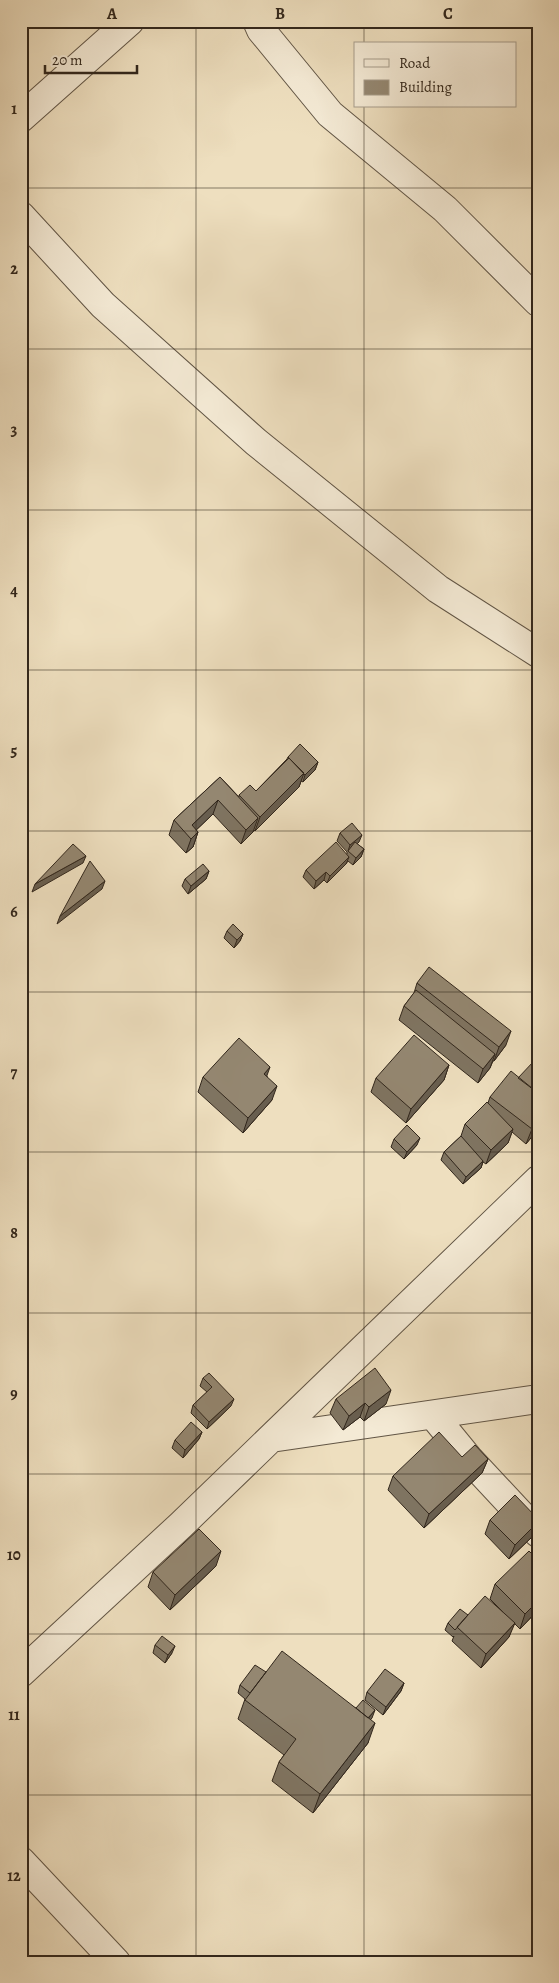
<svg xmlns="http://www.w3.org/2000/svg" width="559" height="1983" viewBox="0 0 559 1983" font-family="Alegreya,serif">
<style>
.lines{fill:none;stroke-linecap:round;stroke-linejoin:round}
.minor-casing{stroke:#615545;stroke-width:30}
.minor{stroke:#f4ead5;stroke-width:28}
.wall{fill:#7f7461;stroke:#32271c}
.shaded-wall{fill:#685e4f;stroke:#32271c}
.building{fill:#948771;stroke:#32271c}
.grid{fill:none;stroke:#32271c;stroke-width:1;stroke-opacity:0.55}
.neatline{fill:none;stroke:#32271c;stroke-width:2}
.grid-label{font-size:16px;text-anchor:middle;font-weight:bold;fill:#32271c}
</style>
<rect width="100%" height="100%" fill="#eedfbf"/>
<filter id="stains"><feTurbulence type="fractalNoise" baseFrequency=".004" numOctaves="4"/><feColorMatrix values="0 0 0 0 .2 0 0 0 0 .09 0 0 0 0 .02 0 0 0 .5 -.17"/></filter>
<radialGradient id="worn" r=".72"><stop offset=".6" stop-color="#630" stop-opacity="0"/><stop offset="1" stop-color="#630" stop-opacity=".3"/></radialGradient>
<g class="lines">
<defs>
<path id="minor" d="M257,21L261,30L330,114L445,209L538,302
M21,118L130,21
M21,216L103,305L256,442L438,589L538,653
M433,1415L469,1459L538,1533
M271,1438L538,1399
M21,1673L181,1525L538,1180
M21,1861L116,1962"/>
</defs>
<use href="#minor" class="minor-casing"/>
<use href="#minor" class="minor"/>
</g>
<path class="wall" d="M288,757L318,762L315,770L303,782L301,781L299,787L255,831L254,830L253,832L241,844L213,814L196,830L198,832L193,847L186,853L169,835L174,820L220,777L239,797V795L256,791L287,759Z
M340,833L359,842L357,844L364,849L361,857L353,865L348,861L346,864L327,883L324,880L314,889L303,877L306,870L347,854V852L337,841Z
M209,871L206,879L188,894L182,886L185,879Z
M227,931L243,934L240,941L234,948L224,938Z
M417,983L506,1045L494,1061H493L490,1068L478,1083L399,1020L404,1006L414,993Z
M449,1065L444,1080L406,1123L371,1092L376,1078Z
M538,1065V1129L526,1144L512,1132L508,1143L486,1164L483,1162L481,1168L463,1184L441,1160L444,1152L461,1136L465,1124L488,1103L490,1097Z
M267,1076L272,1100L243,1133L198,1092L203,1077Z
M394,1139L417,1145L404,1159L391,1147Z
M203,1378L231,1406L207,1429L191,1413L193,1405L207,1392L200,1386Z
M336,1399L386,1404L364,1421L360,1417L343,1430L330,1413Z
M202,1432L199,1439L183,1458L172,1448L175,1440Z
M462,1457L488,1459L482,1473L424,1528L388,1490L393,1476Z
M490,1520L534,1535L509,1559L485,1534Z
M216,1566L170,1610L148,1587L153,1572Z
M495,1584L538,1610L520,1629L514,1623L509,1637L481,1668L452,1641L454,1636L453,1637L445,1630L448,1623L468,1615L503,1612L490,1599Z
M155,1645L172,1653L165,1663L153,1653Z
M266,1672L356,1708L372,1718L370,1719L368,1743L313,1813L272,1781L279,1762L284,1755L238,1719L245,1699L238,1693L240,1685Z
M404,1683L401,1691L383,1715L365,1700L367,1692Z"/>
<path class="shaded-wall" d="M318,762L315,770L303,782L305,775Z
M304,773L299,787L255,831L260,817Z
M218,800L213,814L189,837L192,825Z
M258,818L253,832L241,844L246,830Z
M198,832L193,847L186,853L191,839Z
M362,835L359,842L349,852L348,851L350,845Z
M364,849L361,857L353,865L356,858Z
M86,856L83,863L32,892L35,884Z
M349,857L346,864L327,883L330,876Z
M209,871L206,879L188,894L191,886Z
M326,872L324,880L314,889L316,881Z
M105,881L102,889L57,924L60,916Z
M243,934L240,941L234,948L237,940Z
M511,1031L506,1045L494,1061L499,1047Z
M495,1054L490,1068L478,1083L483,1069Z
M449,1065L444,1080L406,1123L411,1109Z
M270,1067L265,1081L264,1074Z
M277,1086L272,1100L243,1133L248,1118Z
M538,1122V1129L526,1144L532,1129Z
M513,1129L508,1143L486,1164L491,1150Z
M420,1138L417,1145L404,1159L407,1152Z
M483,1161L481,1168L463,1184L466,1177Z
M391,1390L386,1404L364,1421L369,1407Z
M234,1399L231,1406L207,1429L209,1422Z
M365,1403L360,1417L343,1430L349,1416Z
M202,1432L199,1439L183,1458L185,1450Z
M488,1459L482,1473L424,1528L429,1514Z
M538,1522V1525L534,1535L509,1559L515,1545Z
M221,1551L216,1566L170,1610L175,1595Z
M538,1601V1610L520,1629L525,1614Z
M515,1623L509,1637L481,1668L486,1654Z
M175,1646L172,1653L165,1663L168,1655Z
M404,1683L401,1691L383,1715L386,1707Z
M375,1710L372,1718L360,1732L363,1725Z
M375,1723L368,1743L313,1813L320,1794Z"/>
<path class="building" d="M300,744L318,762L305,775L288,757Z
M289,758L304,773L260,817L239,795L250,785L256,791Z
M220,777L258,818L246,830L218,800L192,825L198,832L191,839L174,820Z
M352,823L362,835L350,845L340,833Z
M336,842L349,857L330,876L326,872L316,881L306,870Z
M355,842L364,849L356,858L348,851Z
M73,844L86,856L35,884Z
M90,861L105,881L60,916Z
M203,864L209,871L191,886L185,879Z
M233,924L243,934L237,940L227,931Z
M429,967L511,1031L499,1047L417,983Z
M416,990L495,1054L483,1069L404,1006Z
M414,1035L449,1065L411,1109L376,1078Z
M239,1038L270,1067L264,1074L277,1086L248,1118L203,1077Z
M534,1061L538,1065V1093L518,1078Z
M511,1071L538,1093V1122L532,1129L490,1097Z
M487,1102L513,1129L491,1150L465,1124Z
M407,1125L420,1138L407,1152L394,1139Z
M461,1136L483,1161L466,1177L444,1152Z
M375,1368L391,1390L369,1407L365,1403L349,1416L336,1399Z
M209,1373L234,1399L209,1422L193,1405L212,1387L203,1378Z
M191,1422L202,1432L185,1450L175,1440Z
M439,1432L462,1457L475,1445L488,1459L429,1514L393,1476Z
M515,1495L538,1519V1522L515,1545L490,1520Z
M199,1529L221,1551L175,1595L153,1572Z
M529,1551L538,1560V1601L525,1614L495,1584Z
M485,1596L515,1623L486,1654L457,1627Z
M460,1609L468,1615L455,1630L448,1623Z
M162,1636L175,1646L168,1655L155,1645Z
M282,1651L375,1723L320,1794L279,1762L296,1739L245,1700Z
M255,1665L266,1672L250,1693L240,1685Z
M385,1669L404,1683L386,1707L367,1692Z
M363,1700L375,1710L368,1718L356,1708Z"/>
<path class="grid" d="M196,21V1962M364,21V44M364,106V1962M21,188H538M21,349H538M21,510H538M21,670H538M21,831H538M21,992H538M21,1152H538M21,1313H538M21,1474H538M21,1634H538M21,1795H538"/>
<rect width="559" height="1983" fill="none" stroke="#eedfbf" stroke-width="55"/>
<rect x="354" y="42" width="162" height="65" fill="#f4ead5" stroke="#a69c8b"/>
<rect x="364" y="59" width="25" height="8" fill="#f4ead5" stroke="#a69c8b"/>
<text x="399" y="68" font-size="15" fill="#32271c">Road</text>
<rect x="364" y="80" width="25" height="15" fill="#948771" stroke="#a69c8b"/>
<text x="399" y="92" font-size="15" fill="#32271c">Building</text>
<path d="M45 65v8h92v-8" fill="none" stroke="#32271c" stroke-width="2.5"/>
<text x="52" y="65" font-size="15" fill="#32271c" stroke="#f4ead5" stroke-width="4" paint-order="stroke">20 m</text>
<rect x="28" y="28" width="504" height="1928" class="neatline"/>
<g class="grid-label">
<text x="112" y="19">A</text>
<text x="280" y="19">B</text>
<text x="448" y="19">C</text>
<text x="14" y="114">1</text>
<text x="14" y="274">2</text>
<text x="14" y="435">3</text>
<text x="14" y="596">4</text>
<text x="14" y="756">5</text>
<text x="14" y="917">6</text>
<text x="14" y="1078">7</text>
<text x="14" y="1238">8</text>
<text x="14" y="1399">9</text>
<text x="14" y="1560">10</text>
<text x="14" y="1720">11</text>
<text x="14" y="1881">12</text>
</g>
<rect width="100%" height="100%" filter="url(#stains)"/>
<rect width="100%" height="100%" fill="url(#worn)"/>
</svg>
